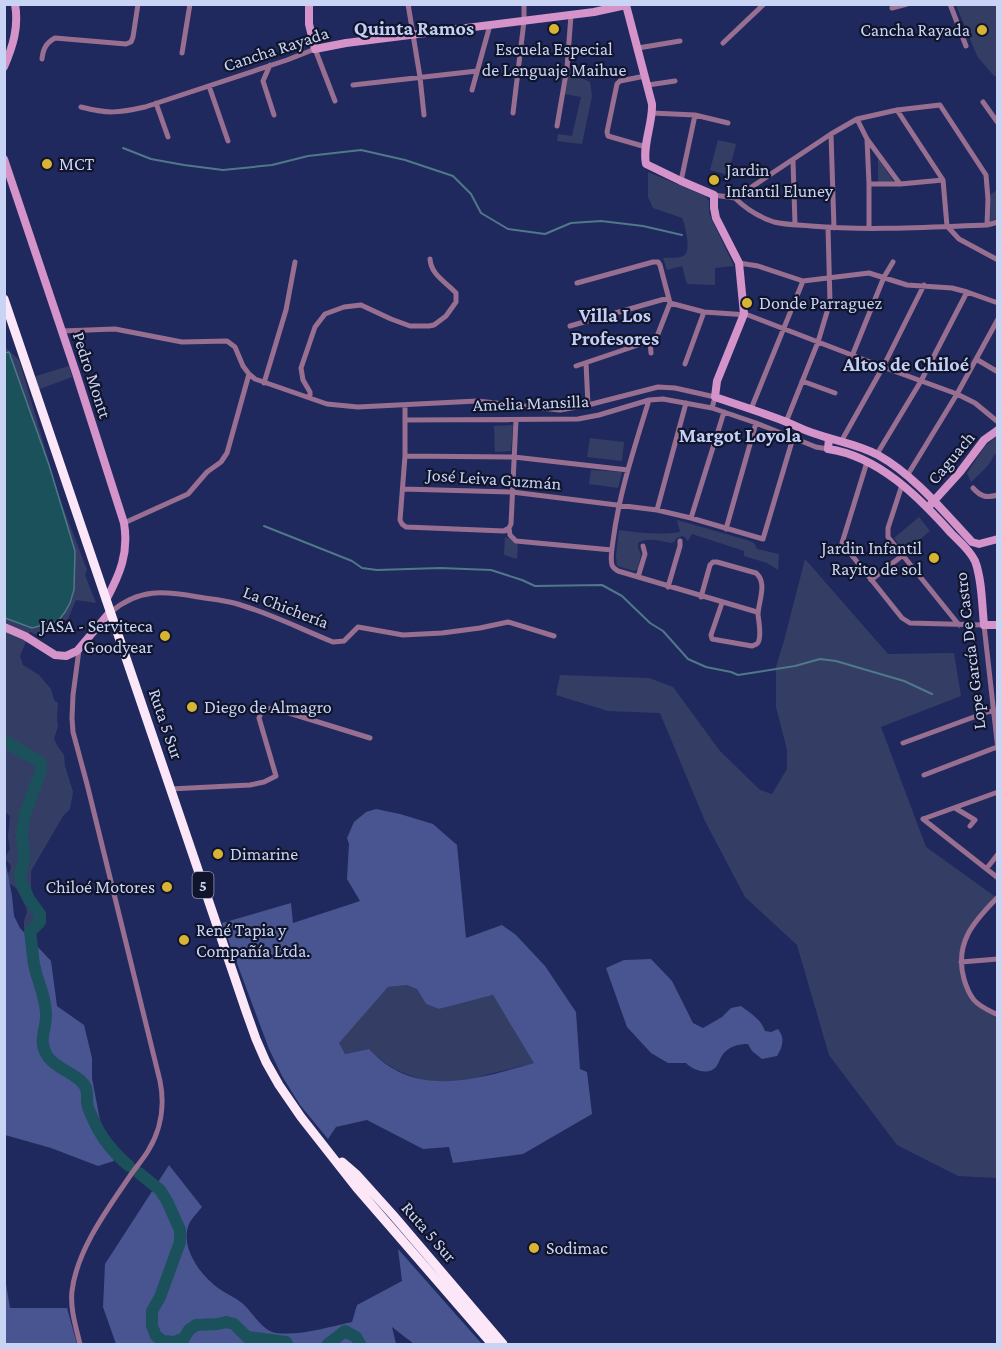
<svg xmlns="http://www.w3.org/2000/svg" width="1002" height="1349" viewBox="0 0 1002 1349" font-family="'Crimson Pro',serif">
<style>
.green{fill:#343e65}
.forest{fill:#485590;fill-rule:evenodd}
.water{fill:#1b515b;stroke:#4f7889;stroke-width:1.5}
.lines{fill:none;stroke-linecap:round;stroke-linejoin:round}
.stream{stroke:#4f7889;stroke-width:2}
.river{stroke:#1b515b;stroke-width:12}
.street{stroke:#986f91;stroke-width:5}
.secondary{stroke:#d493c9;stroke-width:8}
.highway{stroke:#fce7f8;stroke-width:9}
.poi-dot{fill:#d8b434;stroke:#10152c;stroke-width:2}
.labels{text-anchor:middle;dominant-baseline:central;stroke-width:4.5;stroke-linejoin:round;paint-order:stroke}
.shield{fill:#10152c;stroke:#929ab7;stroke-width:1.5}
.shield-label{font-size:16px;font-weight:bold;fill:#c9d3f3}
.poi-label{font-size:18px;fill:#c9d3f3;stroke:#10152c;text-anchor:start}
.street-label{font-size:18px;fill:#c9d3f3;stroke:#10152c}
.neighbourhood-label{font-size:20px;font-weight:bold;fill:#c4cff6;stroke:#10152c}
</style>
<rect width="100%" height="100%" fill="#20295d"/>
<path class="green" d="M956,5H997V75L994,76L977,56Z
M569,72L590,82L592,96L582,144L557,141L558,134L572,136L581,97L565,94Z
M718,140L736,144L728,175L710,170Z
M878,158L894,182H878Z
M648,172L705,196L709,201V213L712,220L734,266L715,268V285L687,284L682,266L667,270L663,258C681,257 690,261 687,238C686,231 685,225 682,218L653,208L648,197Z
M997,190V219L990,221L991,194Z
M4,346L19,360L60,499L87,570L85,575L96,603L76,600L68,619L37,635L30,632L20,656L23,665L39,675L51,689L54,700L58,703L57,720L58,726L54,739L58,747L64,755L65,766L73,792L70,809L63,816L31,871V894L37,909L40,922L36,928L29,932L27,936L24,935V921L27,912L26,907L16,888L6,881L5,877L10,871L11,866L5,858L10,849L8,837L10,816L4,811Z
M69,366L72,377L37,390L33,377Z
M513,425L511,451L495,452L494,426Z
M997,436V454L994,455C990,466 979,474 971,482L967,473L985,446Z
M590,438L624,442L622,461L587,457Z
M591,470L622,472L618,488L589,484Z
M919,517L930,531L905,552L894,538Z
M677,520L750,541L754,543L757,549L779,554L778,570L767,563L744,556V551L692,534L688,541L685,537L682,536L677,538L674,542L671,543C660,541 647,537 638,543V548L641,554L638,569L634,571L617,566L616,556L619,530C639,533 660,535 680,532Z
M505,537L511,539L518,544L517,559L504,555Z
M805,559L888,654L954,653L961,696L881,727L926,847L997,898L970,929L961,966L974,1000L997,1019V1178L958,1176L897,1145L829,1055L797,945L745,897L705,821L660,713L608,711L556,695L560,675L649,678L673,687L720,751L760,790L772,794L787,769V750L776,707V667L785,637Z
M407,985L417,989L426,1004L439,1009L493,995L535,1063C518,1067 502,1071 485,1075C478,1077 470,1080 462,1081C427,1085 393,1074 369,1049L345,1054L338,1043L388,987Z"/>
<path class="forest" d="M376,809L400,814L433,824L457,845L466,938L502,925L516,935L545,966L576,1012L580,1069L587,1072L592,1114L523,1154L453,1163L449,1147L423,1149L367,1120L336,1127L328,1139L300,1105L282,1076L269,1049L222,923L291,903L293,923L360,901L347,879L349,844L347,838L354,822L366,812ZM407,985L417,989L426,1004L439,1009L493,995L534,1063C477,1079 416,1100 369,1049L345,1054L339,1043L388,987Z
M5,859L12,896L14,916L20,928L51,961L57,1006L84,1025L92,1058V1078L102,1131L114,1161L98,1166L51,1148L5,1135Z
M651,959L672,981L693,1023L703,1028L722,1017L731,1008L741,1006C750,1013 761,1019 765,1031L771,1032L778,1029C785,1038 783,1046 777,1056L762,1059L752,1051L748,1044C739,1044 730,1046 723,1054C720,1058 719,1063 716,1067C708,1076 693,1070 686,1063H668L651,1053L627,1027L606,968L624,960Z
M169,1165L202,1207C198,1212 193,1217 190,1222C178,1245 200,1275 218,1288C226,1294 235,1297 242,1303C252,1311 261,1330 276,1333C301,1336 328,1327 352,1322L357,1305L402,1281L398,1249L482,1344H414L392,1327L396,1344H116L103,1307L105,1264Z
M4,1272L10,1308H67L77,1344H5Z"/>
<path class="water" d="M9,352L49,465L75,551L74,590L70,603L65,612L58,621L32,628L5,618L4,353Z"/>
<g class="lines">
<path class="stream" d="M123,148L151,159L184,165L223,170L272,165L308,156L361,150L405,160L453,176L471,194L481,213L508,229L545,234L571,223L601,221L643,226L682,235
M264,526L352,561L362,568L377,570L440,568L491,570L522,580L535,586L602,585L622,596L650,623L663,631L688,659L706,667L731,672L738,675L795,666L820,659L836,661L904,681L932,694"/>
<path class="river" d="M4,741L40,762L41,771L25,814L22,834L24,854L23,864L20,873L21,881L29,899L40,914V922L30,932C32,942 32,953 34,964C37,981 47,999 46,1017C45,1033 38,1042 48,1057C57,1070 80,1074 86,1088C88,1094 86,1101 88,1107C97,1132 109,1149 129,1166
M139,1173L160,1190L167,1201L180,1230V1242L160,1297L152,1311V1326L156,1336L163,1341L174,1342L184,1338L189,1330L196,1325L218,1324L226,1322L234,1324L247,1337L286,1342L287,1344
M328,1344L345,1331L356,1337L360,1344"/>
<path class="street" d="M408,4L420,77L424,115
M950,4L966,46
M892,8L907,4
M723,43L764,4
M638,48L680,41
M182,53L190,4
M42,59C43,49 46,43 55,38L126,44L131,42L133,37L138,4
M270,65L263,81L274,115
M645,76L620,81L617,84L607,132L608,136L646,147
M353,85L477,71
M648,85L675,81
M209,86L228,141
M472,90L490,25
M983,102L998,123
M156,103L168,137
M81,107C108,114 118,113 145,107L287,60L315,49L335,101
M897,110L943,180L947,226L959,239L998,260
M513,113L524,21V4
M652,113L695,115L728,123
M857,119L867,139L900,184
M557,126L567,68L571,15
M831,134L834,228
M867,139L869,184V228
M793,161L795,224
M681,181L695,115
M869,184H900L943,180
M714,195L735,198L831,134L857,119L897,110L940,105L986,175L988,199L987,225
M735,198C746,209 759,217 774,222C786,225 800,225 811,226C869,231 929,227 987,225L998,222
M739,263L758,266L803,281L869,273L907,285L952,288L967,292L998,303
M670,303L704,312L748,315L883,367L957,394L975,403L998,422
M570,326L668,298
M62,331L115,329L182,342L227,341L235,347L243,366L249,374L255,379L327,404L358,407L477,401L560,410L588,405L658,387L675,388L715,397L712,408
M650,341L651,353
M852,356L884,277L893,262
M976,359L998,372
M586,363L588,405
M685,364L704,312
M576,366L656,339L670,303L660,265L658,262H653L577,283
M802,381L835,393
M264,383L286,310L295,262
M310,398V392L303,380L301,368L315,327L325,314L344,307L361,305L391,319L410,326H429L434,325L446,316L456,302V293C446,282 431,275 430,259
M649,400C635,446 619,493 613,541C612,548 610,558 612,565C613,568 615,569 618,571L757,612
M405,405V456L400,520L402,524L406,527L504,531L509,528
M751,409L803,281
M405,420L578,419L599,415L649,400L663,399L712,408L756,423L816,447L828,449
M786,422L818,342L830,302L828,227
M842,440L883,367L924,285
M877,454L921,381L967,292
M405,456L514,457L628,470
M867,462L842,543L902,618L910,623L984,625L998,750
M907,476L957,394L998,319
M902,485L888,528V537L959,625
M973,488C981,497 986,498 998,495
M403,489L512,492L657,510L691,518L763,539L793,438
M657,510L686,403
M691,518L724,412
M124,523L188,494L207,472L221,462L227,453L249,374
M509,528L510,535L516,541L612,550
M509,528L511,524L516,420
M726,529L756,423
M638,577L645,554L643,546
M871,580L903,555
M668,587L680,546V541
M701,597L710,565L713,562H717L756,573C768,583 758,602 758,615C759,622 761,633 759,640C758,645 756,644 752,646L712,639L711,635L722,603
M111,612C139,588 164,591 198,597C210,599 222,600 234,603C267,612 301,629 333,642L344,641L358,627L403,635L442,633L480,628L508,622L554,636
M79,650L73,695L72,718L73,732L87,784L160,1081C165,1105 161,1130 148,1151C143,1159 137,1166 132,1173C109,1207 77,1249 72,1291C70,1309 76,1327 80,1344
M903,743L993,710
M924,775L997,747
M170,789L250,785L264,782L276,776L259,718C262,709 268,708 276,709L370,738
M955,808L975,820L970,826
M923,819L998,878
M923,819L998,792
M987,868L998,854
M998,897C974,921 954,943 964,979C966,986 969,994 974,1000C980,1007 990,1011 998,1015
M961,962L998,959"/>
<path class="secondary" d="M309,4V24L315,49L346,43L594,12L626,5L652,104C653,123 642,146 646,164L681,181L714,195V208L716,218L739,263L744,314L717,381L715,397C738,405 761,412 784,421C794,425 803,430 813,433C835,441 858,444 878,455C914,475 944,512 972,542L979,544L998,539
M4,67C13,46 19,27 15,4
M4,159L76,373L124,523C129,553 120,574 106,600
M829,438L828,449C878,456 919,497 951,533C959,541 970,550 975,561C982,579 982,605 984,625H998
M931,504L960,472L984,440L998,430
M4,627L25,636L55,655L66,656L77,651L110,612"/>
<path class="highway" d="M4,299L246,1011L256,1039L266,1062L279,1085L301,1117L356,1187L492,1344
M342,1162L357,1175L393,1215L503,1344"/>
</g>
<g class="poi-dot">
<circle cx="554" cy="29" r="6"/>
<circle cx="982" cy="30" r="6"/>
<circle cx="47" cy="164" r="6"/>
<circle cx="714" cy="180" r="6"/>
<circle cx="747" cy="303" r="6"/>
<circle cx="934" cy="558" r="6"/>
<circle cx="165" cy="636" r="6"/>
<circle cx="192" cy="707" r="6"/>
<circle cx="218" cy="854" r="6"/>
<circle cx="167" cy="887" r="6"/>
<circle cx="184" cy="940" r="6"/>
<circle cx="534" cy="1248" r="6"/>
</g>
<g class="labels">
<rect class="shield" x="192.5" y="872" width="21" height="26" rx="4.5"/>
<g class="shield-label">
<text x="203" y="885">5</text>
</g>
<g class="poi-label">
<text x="970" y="30" text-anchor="end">Cancha Rayada</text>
<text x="554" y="49" text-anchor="middle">Escuela Especial<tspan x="554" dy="21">de Lenguaje Maihue</tspan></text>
<text x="59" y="164">MCT</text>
<text x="726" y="170">Jardin<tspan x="726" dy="21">Infantil Eluney</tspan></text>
<text x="759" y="303">Donde Parraguez</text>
<text x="922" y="548" text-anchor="end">Jardin Infantil<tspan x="922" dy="21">Rayito de sol</tspan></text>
<text x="153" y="626" text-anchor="end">JASA - Serviteca<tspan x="153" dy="21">Goodyear</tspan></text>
<text x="204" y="707">Diego de Almagro</text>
<text x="230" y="854">Dimarine</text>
<text x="155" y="887" text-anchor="end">Chiloé Motores</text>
<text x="196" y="930">René Tapia y<tspan x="196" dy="21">Compañía Ltda.</tspan></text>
<text x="546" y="1248">Sodimac</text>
</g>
<g class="street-label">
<text transform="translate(276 49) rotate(-18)">Cancha Rayada</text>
<text transform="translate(92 375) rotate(72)">Pedro Montt</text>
<text transform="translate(531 403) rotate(-2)">Amelia Mansilla</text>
<text transform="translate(951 458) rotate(-50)">Caguach</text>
<text transform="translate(494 479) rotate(4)">José Leiva Guzmán</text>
<text transform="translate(286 607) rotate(21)">La Chichería</text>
<text transform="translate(970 651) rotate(-97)">Lope García De Castro</text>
<text transform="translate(166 724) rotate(71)">Ruta 5 Sur</text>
<text transform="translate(429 1232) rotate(49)">Ruta 5 Sur</text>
</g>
<g class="neighbourhood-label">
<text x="414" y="28">Quinta Ramos</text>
<text x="615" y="315">Villa Los<tspan x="615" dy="23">Profesores</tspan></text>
<text x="906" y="364">Altos de Chiloé</text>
<text x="740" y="435">Margot Loyola</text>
</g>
</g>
<rect width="1002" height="1349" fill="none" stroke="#c9d3f3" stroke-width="12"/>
</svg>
